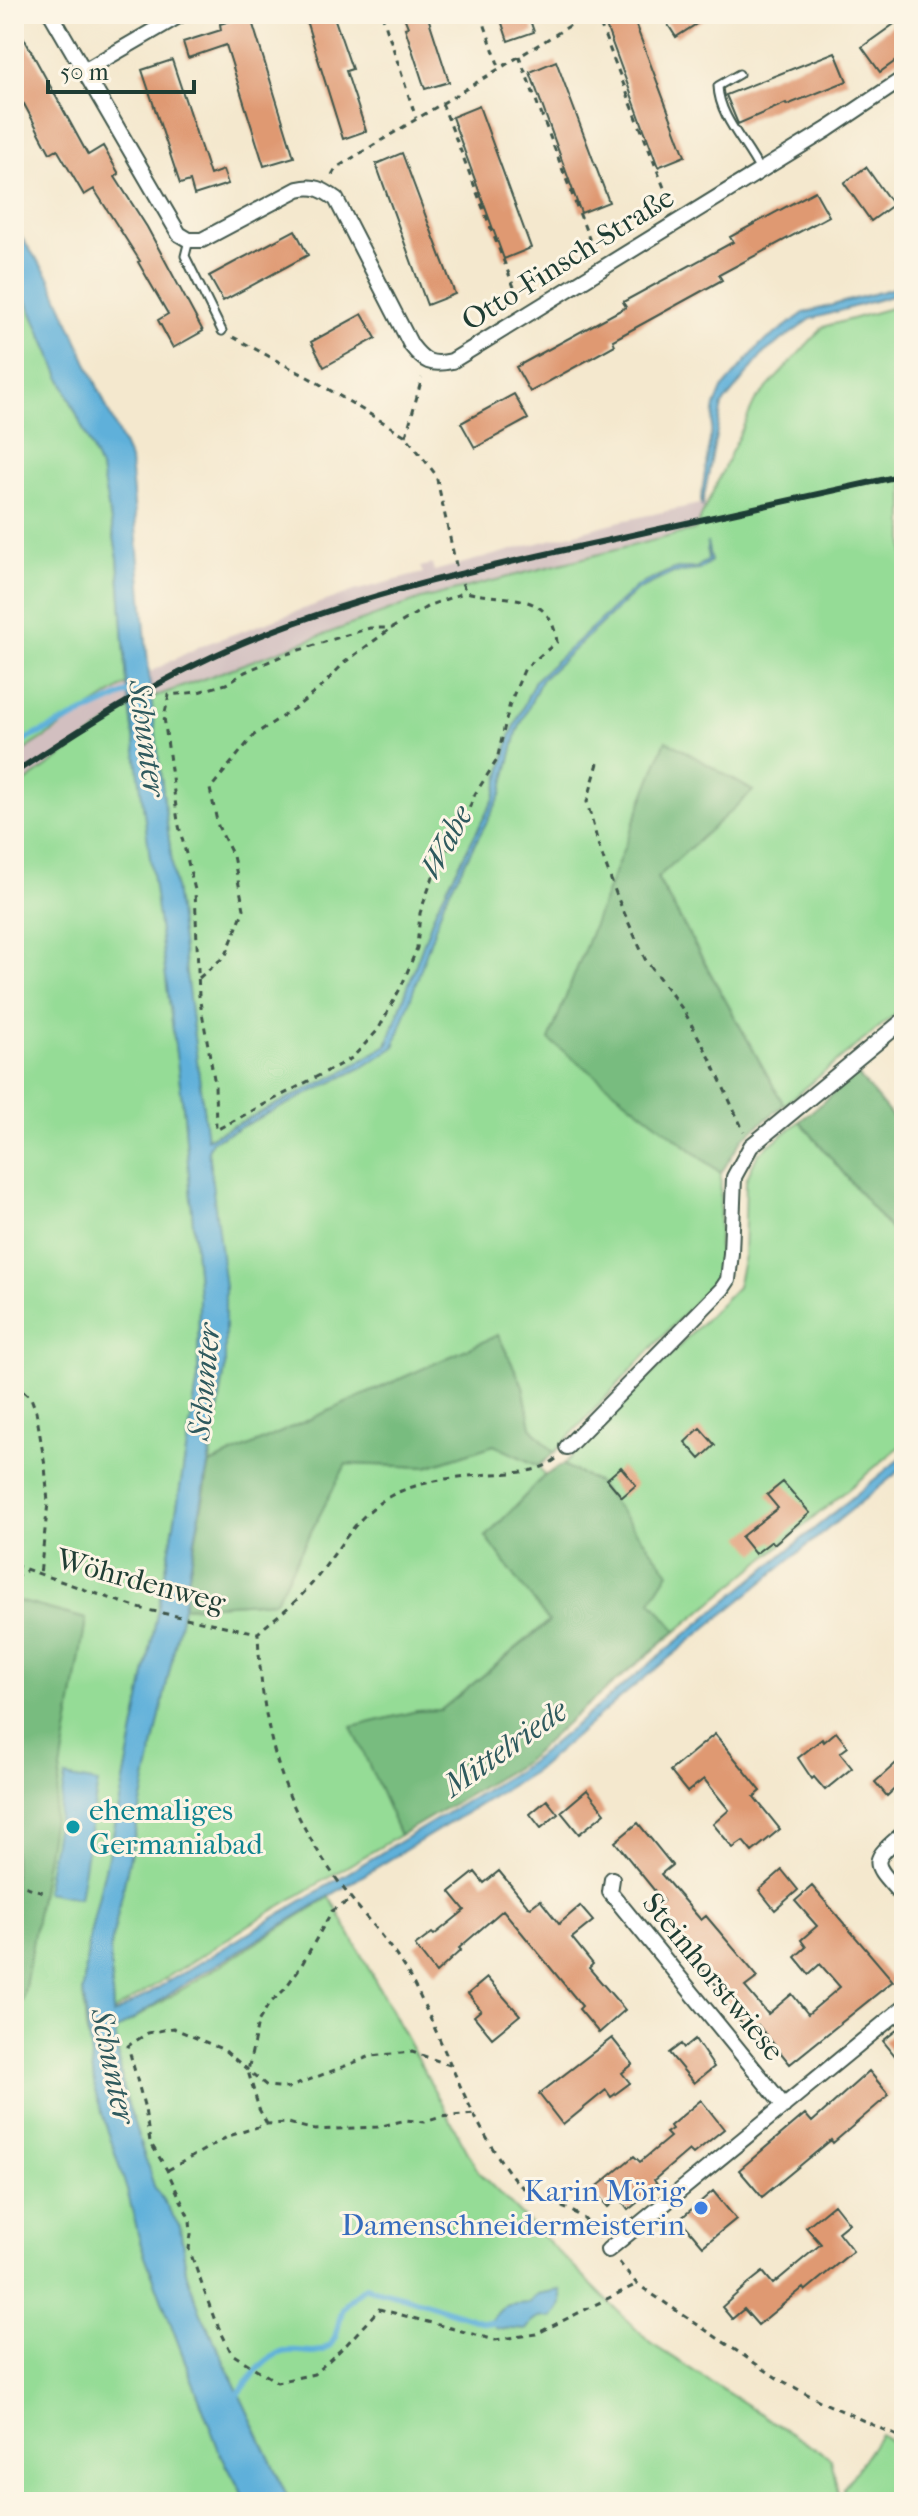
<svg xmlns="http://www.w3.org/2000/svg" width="918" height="2516" viewBox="0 0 918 2516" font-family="'IM FELL French Canon',serif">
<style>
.industrial{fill:#d2bfc0}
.green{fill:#95dc96;stroke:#5a8c65;stroke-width:2}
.forest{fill:#78bc7f;stroke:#4c7c5a;stroke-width:2}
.water{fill:#5fb0da;stroke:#3f7687;stroke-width:2}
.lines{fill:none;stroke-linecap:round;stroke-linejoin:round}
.stream{stroke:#5fb0da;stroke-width:6}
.building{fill:#df9972}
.lane-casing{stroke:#3f574b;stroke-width:11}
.street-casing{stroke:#3f574b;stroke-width:18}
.path{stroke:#3f574b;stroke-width:3;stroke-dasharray:6 6;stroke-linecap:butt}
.lane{stroke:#fff;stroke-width:7}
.street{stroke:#fff;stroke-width:14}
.rail{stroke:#1f3d34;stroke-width:6}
.culture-dot{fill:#0f9aa8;stroke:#fcf5e5;stroke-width:3}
.shop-dot{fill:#3f7fe0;stroke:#fcf5e5;stroke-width:3}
.labels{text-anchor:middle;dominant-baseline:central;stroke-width:6;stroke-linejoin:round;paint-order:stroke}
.street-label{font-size:30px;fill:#1f3d34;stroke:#fcf5e5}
.culture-label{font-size:30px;fill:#0d838f;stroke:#fcf5e5;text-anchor:start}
.shop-label{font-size:30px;fill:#366cbe;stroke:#fcf5e5;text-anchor:end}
.water-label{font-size:32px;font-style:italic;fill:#2f5a5e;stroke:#fcf5e5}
</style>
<rect width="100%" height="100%" fill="#fcf5e5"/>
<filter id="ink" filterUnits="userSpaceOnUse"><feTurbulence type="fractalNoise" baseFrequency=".0125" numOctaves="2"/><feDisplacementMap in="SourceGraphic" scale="16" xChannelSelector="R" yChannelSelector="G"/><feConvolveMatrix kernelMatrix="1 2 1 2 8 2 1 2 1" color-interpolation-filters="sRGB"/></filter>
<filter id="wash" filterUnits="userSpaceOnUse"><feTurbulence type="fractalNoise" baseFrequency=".006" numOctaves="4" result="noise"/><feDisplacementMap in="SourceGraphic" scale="32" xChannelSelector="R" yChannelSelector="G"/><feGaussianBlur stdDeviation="1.8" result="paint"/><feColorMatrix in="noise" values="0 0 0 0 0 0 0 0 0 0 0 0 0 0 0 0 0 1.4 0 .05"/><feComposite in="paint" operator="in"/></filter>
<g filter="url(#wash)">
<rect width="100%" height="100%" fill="#f4e8ce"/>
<path class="industrial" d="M904,459V495L151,698L131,707L14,790V757L127,684L200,646L354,591L423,573L420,567L432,564L434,571L617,522Z"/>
<path class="green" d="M14,279L23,292L101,470L118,558L127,684L14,757Z
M904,300V1007L784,1105L657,877L666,740L550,1040L721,1173L718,1277L554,1453L531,1427L523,1386L498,1335L210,1464L225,1369L208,1150L212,1141L363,1067L393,1047L444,901L501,795L517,732L541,680L637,590L673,573L699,569L711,561L707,551L708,560L696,568L674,569L642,583L535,680L510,737L495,797L436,909L387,1045L343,1072L208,1138L207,1141L151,698L421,599L695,530L755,401L823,327L898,306Z
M131,707L184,1114L199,1296L198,1379L171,1543L118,1812L89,1939L83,1990L86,2029L141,2245L220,2453L247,2502H14V1998L22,2000L86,1619L14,1600V790Z
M800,1121L904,1246V1443L572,1718L676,1630L651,1601L597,1483L563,1465L737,1287L744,1256L746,1180L758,1154Z
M494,1445L539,1466L544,1476L486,1537L549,1621L441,1710L417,1711L353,1727L400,1835L252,1923L113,2012L110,1950L183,1607L275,1601L346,1464L426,1467Z
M330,1897L479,2173L650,2343L831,2459L840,2502H290L201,2313L186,2272L180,2227L154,2187L123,2089L115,2031Z
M880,2435L904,2449V2502H847L843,2489Z"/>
<path class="forest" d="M666,740L753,791L657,878L784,1105L743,1138L721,1173L549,1040Z
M857,1074L904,1131V1246L800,1121Z
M498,1335L523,1386L531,1427L554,1453L539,1466L494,1445L426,1467L346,1464L275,1601L183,1607L210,1464Z
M563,1465L597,1482L669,1572L651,1601L676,1630L572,1718L526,1761L400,1835L352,1727L417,1711L441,1710L549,1622L486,1537L544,1476Z
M14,1600L86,1619L23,2000L14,1998Z"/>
<path class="water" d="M14,227L49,277L130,460L151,698L207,1139L343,1072L387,1045L436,909L495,797L510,737L535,680L637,586L674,569L696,568L708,560L707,542L711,561L699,570L673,573L637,590L541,680L517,732L501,795L444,901L394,1047L363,1067L212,1141L208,1150L225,1287V1369L183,1607L110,1950L113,2015L528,1764L904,1455V1467L626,1693L535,1771L188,1982L115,2031L123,2089L154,2186L180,2227L186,2272L201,2313L290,2502H247L220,2453L141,2245L127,2190L95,2091L83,1990L89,1939L118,1812L171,1543L198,1379L199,1296L184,1114L127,684L118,558L101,470L23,292L14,279Z
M904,277V287L898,294L811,319L764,353L722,405L702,507L701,499L715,406L722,389L760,345L804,313L894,288Z
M65,1777L98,1783L79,1898L45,1892Z
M560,2290C563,2303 561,2309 551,2318C539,2315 532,2320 526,2330L498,2328L489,2322C507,2303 502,2305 529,2303L537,2294Z"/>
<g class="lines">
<path class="stream" d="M14,745L134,690
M234,2399C249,2382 265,2352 289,2351C301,2349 314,2356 326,2348C339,2340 337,2322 343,2309C348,2300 356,2294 365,2287L409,2298L483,2322L495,2323"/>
</g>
<g id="blocks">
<path class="building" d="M304,14H333L352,69L346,71L366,131L343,139Z
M403,14H427L449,82L425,89L405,28L408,27Z
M499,14H528L534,32L508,41Z
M661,14H712L676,37Z
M250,15L294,157L264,166L226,45L188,58L183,42L221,30L220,24Z
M632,15L685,156L658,167L606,26Z
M904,17V55L880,72L862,47Z
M14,20L88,155L103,146L119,174L115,177L147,227L203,331L173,348L158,320L168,314L138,262L140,261L94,189L84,195L57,149L50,153L24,104L19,107L14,97Z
M835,52L847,81L787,105L786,103L738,124L726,95Z
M172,60L210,175L223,170L228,184L194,195L190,181L180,184L142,70Z
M556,61L609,202L581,213L530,72Z
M479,106L531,248L504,259L452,117Z
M402,153L455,294L427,305L376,164Z
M866,167L893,205L871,221L844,183Z
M815,191L829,216L719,275L722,280L613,340L615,345L530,392L516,367L626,307L623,302L733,242L730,237Z
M295,230L308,255L223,301L209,276Z
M362,314L376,338L324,367L311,342Z
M514,394L528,419L475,448L461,423Z
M700,1428L715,1445L700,1459L685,1442Z
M621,1467L636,1485L622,1497L607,1479Z
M783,1482L810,1513L774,1544L772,1541L755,1554L741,1537L778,1508L767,1495Z
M836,1732L848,1747L840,1753L852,1768L825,1790L814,1777L812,1779L798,1758L822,1739L824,1742Z
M715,1734L761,1791L754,1797L780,1829L752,1852L743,1841L733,1848L713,1824L729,1810L704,1779L687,1792L670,1771Z
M904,1756V1780L887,1796L875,1782Z
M587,1790L605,1813L579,1834L561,1812Z
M547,1800L558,1814L541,1828L530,1814Z
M638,1823L672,1865L661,1874L701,1920L706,1916L758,1977L745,1987L768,2014L792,1994L808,2014L840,1987L820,1964L809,1974L795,1957L806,1947L801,1940L817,1926L795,1901L812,1886L893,1981L790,2064L758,2025L749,2032L724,2002L728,1999L653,1910L663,1901L615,1842Z
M782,1870L798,1890L775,1910L759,1890Z
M499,1871L528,1906L531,1907L540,1900L559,1924L580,1906L593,1921L572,1938L593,1964L589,1968L625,2010L599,2033L579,2009L582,2006L503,1910L459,1948L461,1950L436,1973L415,1946L432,1933L434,1935L465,1910L450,1892L475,1872L484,1883Z
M487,1978L520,2015L492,2038L474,2016L481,2010L468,1994Z
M904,2024V2067L883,2041Z
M612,2038L633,2064L622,2073L630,2083L611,2097L606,2090L563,2125L539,2094Z
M695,2039L714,2067L694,2083L669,2053L681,2044L684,2048Z
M869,2071L889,2095L833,2143L831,2140L762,2197L739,2170L805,2114L812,2122Z
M701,2100L724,2129L693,2154L689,2150L654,2180L658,2186L628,2210L619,2198L608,2207L593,2190L634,2156L640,2162L670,2137L666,2133L672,2129L670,2126Z
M713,2191L736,2219L703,2246L680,2219Z
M834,2204L849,2223L838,2232L853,2251L805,2291L803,2288L758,2325L744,2309L732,2319L722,2307L749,2283L763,2272L773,2284L821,2244L806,2227Z"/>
</g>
</g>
<g filter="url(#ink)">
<use href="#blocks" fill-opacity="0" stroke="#3f574b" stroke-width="2"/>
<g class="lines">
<defs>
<path id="lane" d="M739,74L718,86C719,117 747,144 760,171
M189,240L185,256L222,331"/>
<path id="street" d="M51,14L179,234L189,240H202L298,189C315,185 322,189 336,199L411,345C424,362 431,366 452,361L828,129L904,78
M84,71L182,14
M567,1447L722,1289L728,1280L731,1253L734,1177L751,1146L904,1020
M904,1833C866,1864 874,1863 904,1898
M612,1879L610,1892L784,2106
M608,2250L904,2007"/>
</defs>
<use href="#lane" class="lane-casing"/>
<use href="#street" class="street-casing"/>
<path class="path" d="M382,14L416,118
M481,14L499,67
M596,14L672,208
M519,56L595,254
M442,103L519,300
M332,175L336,168L589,14
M233,337L313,380L406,436L436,475L458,574L466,592C506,602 550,589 557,642L525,668L510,703L497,760L475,794L457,838L439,860L420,913L417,948L402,985L378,1030L352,1058L216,1130L215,1084L199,996L195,890L178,822L164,717L169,695L198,692L226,684L245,672L284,655L340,637L370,628H392L430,605L466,592
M406,436L422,378
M598,763L587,802L599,847L618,899L645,959L684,1011L710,1058L744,1132
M199,978L226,955L244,909L233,856L218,826L210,789L254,735L295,708L319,689L345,662L389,630
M14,1383L31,1398L36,1411L45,1466L48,1503L40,1575
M556,1459C534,1476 507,1472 480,1475C454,1477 426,1481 401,1491C356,1509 339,1553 309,1587C294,1605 275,1617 258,1633C262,1736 283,1810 347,1893C369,1922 394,1948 412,1981C446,2045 467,2118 512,2176C532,2202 553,2200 579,2215C587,2220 593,2230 599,2238
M14,1565L138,1608L258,1633
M14,1577L26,1571
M14,1883L43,1892
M450,2065L412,2052L371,2056L288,2088L267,2086L224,2050L173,2028L148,2033L128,2046L145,2109L150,2142L167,2170L190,2220L191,2234L189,2249L214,2318L232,2354L277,2382L314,2374L347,2344L379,2309L495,2340L536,2334L637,2284
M267,2124L259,2109L248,2071L258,2022L269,2004L284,1990L301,1966L332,1911L352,1899
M168,2170L229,2136L267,2124L288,2123L315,2130L356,2128L378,2127L406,2120L425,2122L441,2117L474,2114
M619,2262L637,2284L777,2378L820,2401L904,2439"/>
<use href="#lane" class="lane"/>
<use href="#street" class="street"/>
<path class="rail" d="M14,773C92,721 170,672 257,637C366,593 481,568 596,543C698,520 801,498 904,475"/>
</g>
</g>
<circle class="culture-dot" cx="73" cy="1827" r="8"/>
<circle class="shop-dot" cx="701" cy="2208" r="8"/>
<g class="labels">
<g class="street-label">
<text transform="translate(568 259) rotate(-32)">Otto-Finsch-Straße</text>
<text transform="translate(141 1581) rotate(15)">Wöhrdenweg</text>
<text transform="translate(713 1977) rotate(51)">Steinhorstwiese</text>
</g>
<g class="culture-label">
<text x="89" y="1810">ehemaliges<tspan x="89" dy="34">Germaniabad</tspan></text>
</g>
<g class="shop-label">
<text x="685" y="2191">Karin Mörig<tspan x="685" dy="34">Damenschneidermeisterin</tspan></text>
</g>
<g class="water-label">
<text transform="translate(147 738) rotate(82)">Schunter</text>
<text transform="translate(446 842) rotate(-62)">Wabe</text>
<text transform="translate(204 1382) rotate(-85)">Schunter</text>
<text transform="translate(505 1748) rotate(-35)">Mittelriede</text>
<text transform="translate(113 2066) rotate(78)">Schunter</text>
</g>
</g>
<rect width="918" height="2516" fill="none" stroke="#fcf5e5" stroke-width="48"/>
<path d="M48 80v12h146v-12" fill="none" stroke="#1f3d34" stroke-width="4"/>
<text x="60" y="80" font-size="24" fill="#1f3d34" stroke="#fcf5e5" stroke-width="6" paint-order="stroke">50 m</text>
</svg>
